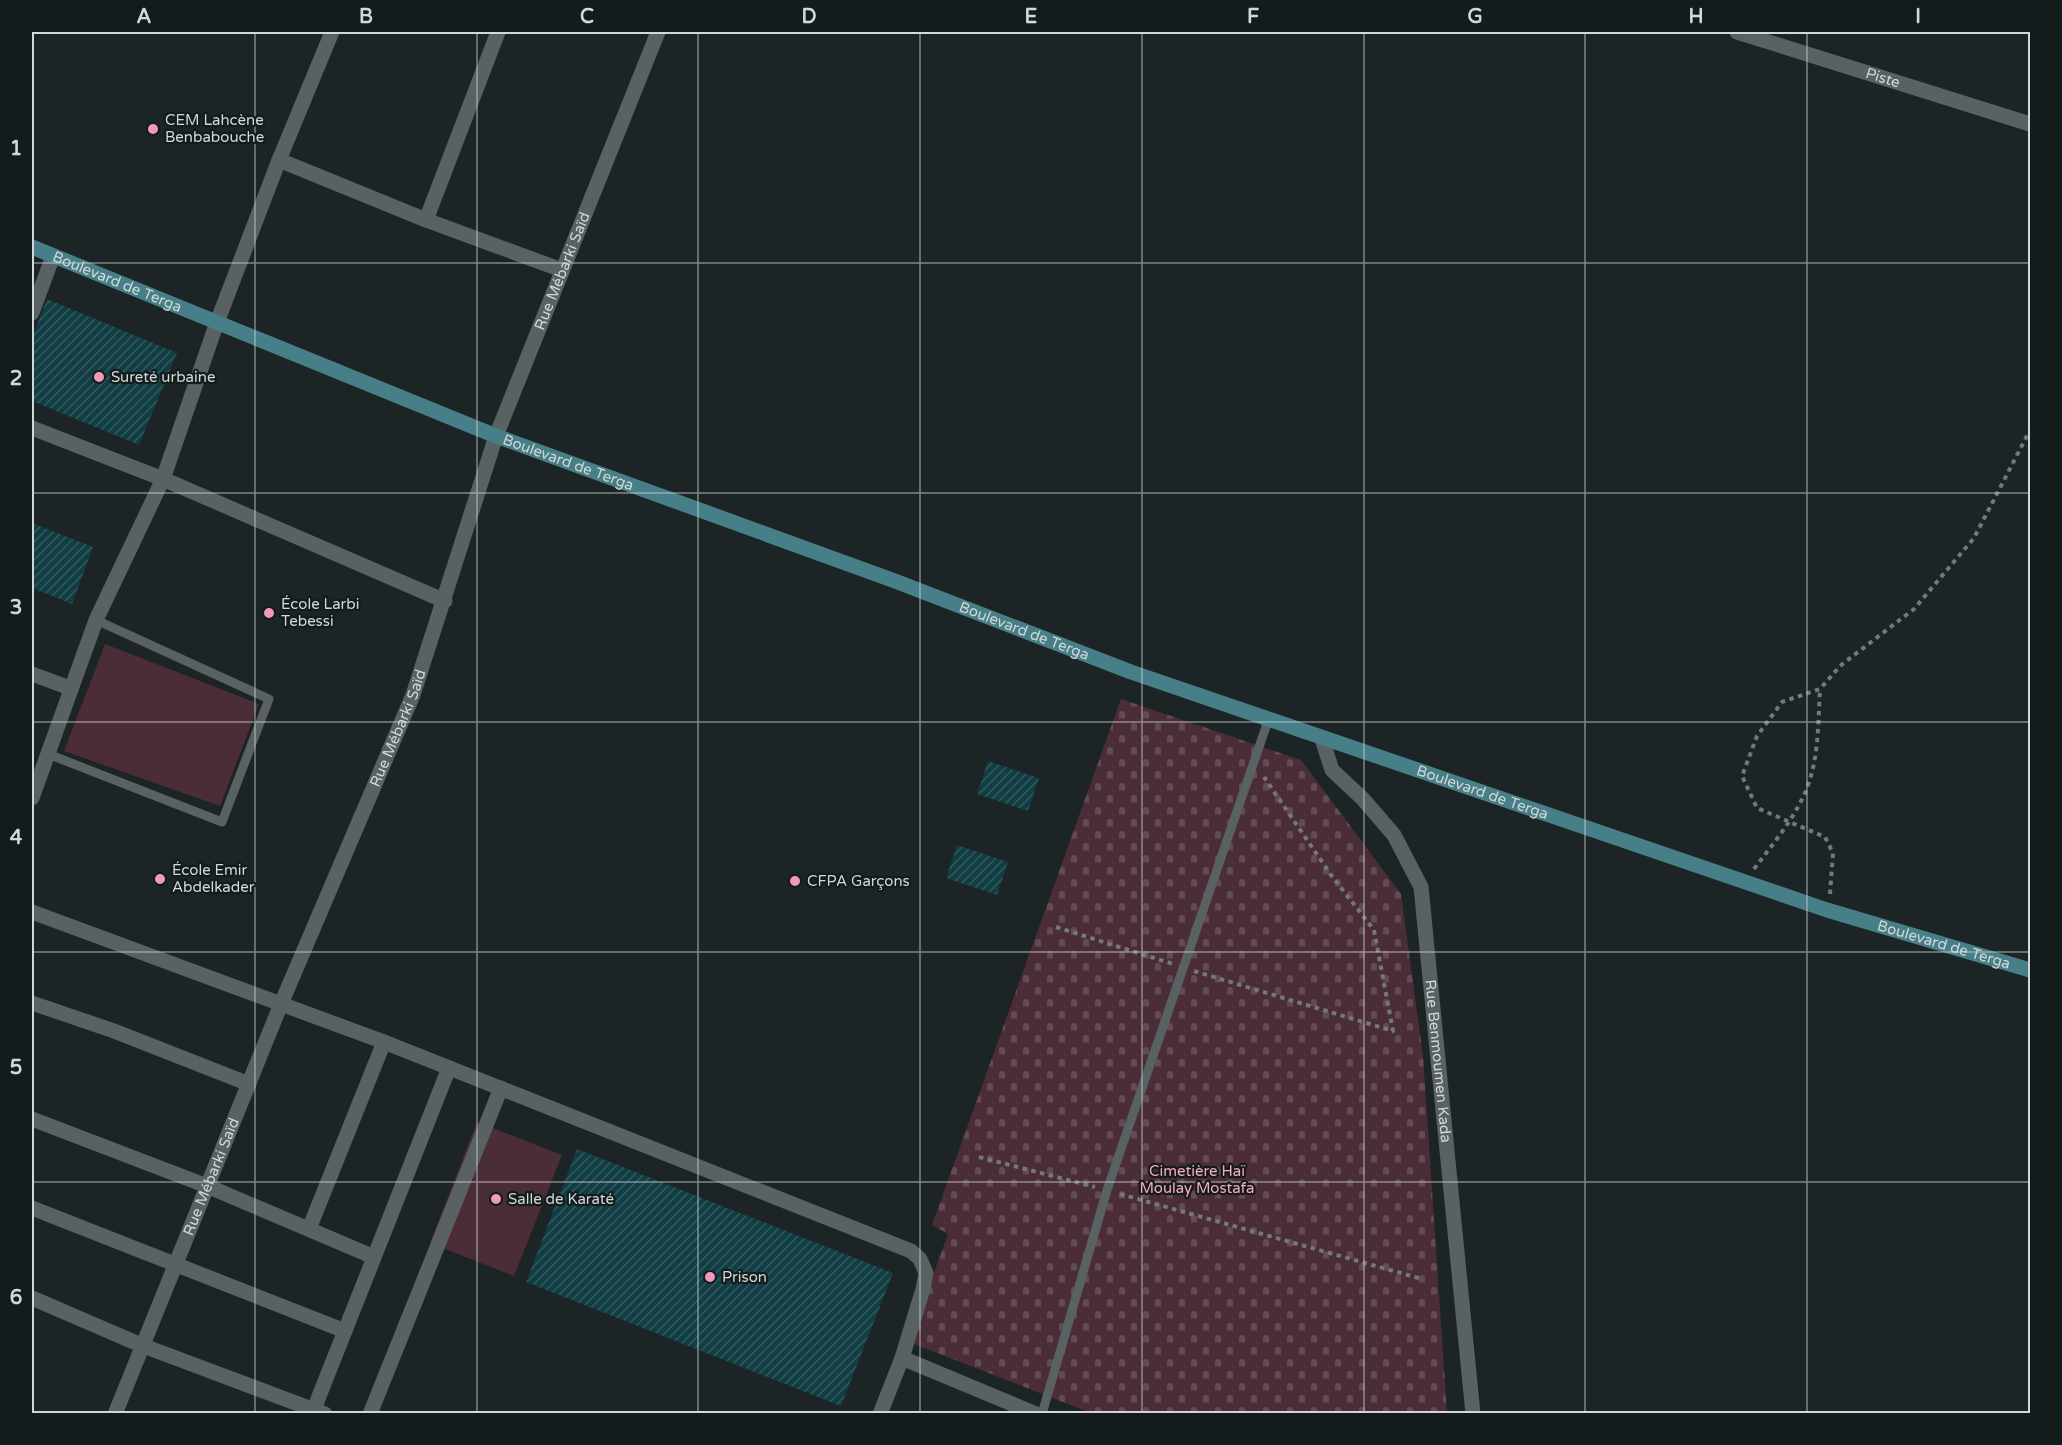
<svg xmlns="http://www.w3.org/2000/svg" width="2062" height="1445" viewBox="0 0 2062 1445" font-family="'Varela Round',sans-serif">
<style>
.grass{fill:#4a2d37}
.cemetery{fill:url(#cemetery-stones)}
.building{fill:url(#building-hatch)}
.lines{fill:none;stroke-linecap:round;stroke-linejoin:round}
.path{stroke:#73797a;stroke-width:4;stroke-dasharray:4.5 4.5;stroke-linecap:butt}
.lane{stroke:#596163;stroke-width:9}
.street{stroke:#596163;stroke-width:15}
.secondary{stroke:#467f87;stroke-width:15}
.grid{fill:none;stroke:#d2d7d8;stroke-width:1.5;stroke-opacity:0.55}
.poi-dot{fill:#f09ab7;stroke:#141b1c;stroke-width:2}
.labels{text-anchor:middle;dominant-baseline:central;stroke-width:4.5;stroke-linejoin:round;paint-order:stroke}
.street-label{font-size:15px;fill:#d2d7d8;stroke:#141b1c}
.poi-label{font-size:15px;fill:#d2d7d8;stroke:#141b1c;text-anchor:start}
.park-label{font-size:15px;fill:#f4aac2;stroke:#141b1c}
.neatline{fill:none;stroke:#d2d7d8;stroke-width:2}
.grid-label{font-size:20px;text-anchor:middle;font-weight:bold;fill:#d2d7d8}
</style>
<defs>
<pattern id="cemetery-stones" width="16" height="16" patternUnits="userSpaceOnUse" patternTransform="scale(1.5)"><rect width="16" height="16" fill="#4a2d37"/><path d="M2 7V4a2 2 0 0 1 4 0v3zM10 15v-3a2 2 0 0 1 4 0v3z" fill="#634b53"/></pattern>
<pattern id="building-hatch" width="6" height="6" patternUnits="userSpaceOnUse" patternTransform="scale(1.5)"><rect width="6" height="6" fill="#113d44"/><path d="M-1 1l2-2M0 6l6-6M5 7l2-2" fill="none" stroke="#33585e"/></pattern>
</defs>
<rect width="100%" height="100%" fill="#1d2425"/>
<path class="grass" d="M105,644L259,704L220,806L64,751Z
M477,1122L562,1155L514,1276L430,1243Z"/>
<path class="cemetery" d="M1121,699L1301,760L1401,894L1423,1056L1447,1413H1091L909,1342L948,1234L932,1225Z"/>
<path class="building" d="M47,299L177,353L139,445L32,401V337Z
M32,523L93,547L72,604L32,588Z
M988,761L1039,778L1028,811L977,794Z
M957,845L1008,862L997,895L946,878Z
M577,1149L893,1273L841,1406L526,1282Z"/>
<g class="lines">
<path class="path" d="M1754,869C1772,845 1791,823 1804,795C1819,763 1818,724 1820,689
M1830,894L1833,853L1825,837L1757,808L1742,776L1757,736L1782,702L1820,689L1840,666L1914,609L1974,538L2030,430
M1056,927L1173,964
M1194,971L1393,1031L1374,930L1331,875L1264,777
M979,1157L1095,1187
M1120,1194L1422,1279"/>
<path class="lane" d="M48,754L222,822L269,699L96,620
M1042,1414L1107,1190L1269,718"/>
<g class="street">
<path id="s1" d="M1737,32L2030,124"/>
<path d="M279,160L426,220L562,270"/>
<path d="M426,220L498,32"/>
<path d="M32,313L53,256"/>
<path d="M32,428L163,479L445,601"/>
<path d="M32,674L70,688"/>
<path id="s2" d="M1322,739L1332,770L1362,798L1394,835L1421,887L1473,1414"/>
<path d="M32,798L96,620L163,479L216,325L279,160L332,32"/>
<path d="M32,912L384,1042L911,1251L920,1259L926,1273L923,1289L902,1358L880,1414"/>
<path d="M32,1003L114,1031L249,1084"/>
<path d="M32,1119L207,1186L374,1257"/>
<path d="M32,1208L345,1331"/>
<path d="M309,1229L384,1042"/>
<path d="M32,1298L141,1345L325,1414"/>
<path d="M902,1358L1036,1414"/>
<path d="M314,1409L449,1068"/>
<path id="s3" d="M115,1414L281,1004L413,695L496,436L658,32"/>
<path d="M370,1414L501,1088"/>
</g>
<path class="secondary" id="s4" d="M32,247L496,436L895,581L1131,672L1827,910L2030,970"/>
</g>
<path class="grid" d="M255,32V1414M477,32V1414M698,32V1414M920,32V1414M1142,32V1414M1364,32V1414M1585,32V1414M1807,32V1414M32,263H2030M32,493H2030M32,722H2030M32,952H2030M32,1182H2030"/>
<g class="poi-dot">
<circle cx="153" cy="129" r="6"/>
<circle cx="99" cy="377" r="6"/>
<circle cx="269" cy="613" r="6"/>
<circle cx="160" cy="879" r="6"/>
<circle cx="795" cy="881" r="6"/>
<circle cx="496" cy="1199" r="6"/>
<circle cx="710" cy="1277" r="6"/>
</g>
<g class="labels">
<g class="street-label">
<text stroke="none"><textPath href="#s1" startOffset="153">Piste</textPath></text>
<text stroke="none"><textPath href="#s3" startOffset="1228">Rue Mébarki Saïd</textPath></text>
<text stroke="none"><textPath href="#s4" startOffset="92">Boulevard de Terga</textPath></text>
<text stroke="none"><textPath href="#s4" startOffset="578">Boulevard de Terga</textPath></text>
<text stroke="none"><textPath href="#s4" startOffset="1064">Boulevard de Terga</textPath></text>
<text stroke="none"><textPath href="#s3" startOffset="742">Rue Mébarki Saïd</textPath></text>
<text stroke="none"><textPath href="#s4" startOffset="1550">Boulevard de Terga</textPath></text>
<text stroke="none"><textPath href="#s4" startOffset="2036">Boulevard de Terga</textPath></text>
<text stroke="none"><textPath href="#s2" startOffset="356">Rue Benmoumen Kada</textPath></text>
<text stroke="none"><textPath href="#s3" startOffset="256">Rue Mébarki Saïd</textPath></text>
</g>
<g class="poi-label">
<text x="165" y="120">CEM Lahcène<tspan x="165" dy="17">Benbabouche</tspan></text>
<text x="111" y="377">Sureté urbaine</text>
<text x="281" y="604">École Larbi<tspan x="281" dy="17">Tebessi</tspan></text>
<text x="172" y="870">École Emir<tspan x="172" dy="17">Abdelkader</tspan></text>
<text x="807" y="881">CFPA Garçons</text>
<text x="508" y="1199">Salle de Karaté</text>
<text x="722" y="1277">Prison</text>
</g>
<g class="park-label">
<text x="1197" y="1171">Cimetière Haï<tspan x="1197" dy="17">Moulay Mostafa</tspan></text>
</g>
</g>
<rect width="2062" height="1445" fill="none" stroke="#141b1c" stroke-width="66"/>
<rect x="33" y="33" width="1996" height="1379" class="neatline"/>
<g class="grid-label">
<text x="144" y="23">A</text>
<text x="366" y="23">B</text>
<text x="587" y="23">C</text>
<text x="809" y="23">D</text>
<text x="1031" y="23">E</text>
<text x="1253" y="23">F</text>
<text x="1475" y="23">G</text>
<text x="1696" y="23">H</text>
<text x="1918" y="23">I</text>
<text x="16" y="155">1</text>
<text x="16" y="385">2</text>
<text x="16" y="614">3</text>
<text x="16" y="844">4</text>
<text x="16" y="1074">5</text>
<text x="16" y="1304">6</text>
</g>
</svg>
